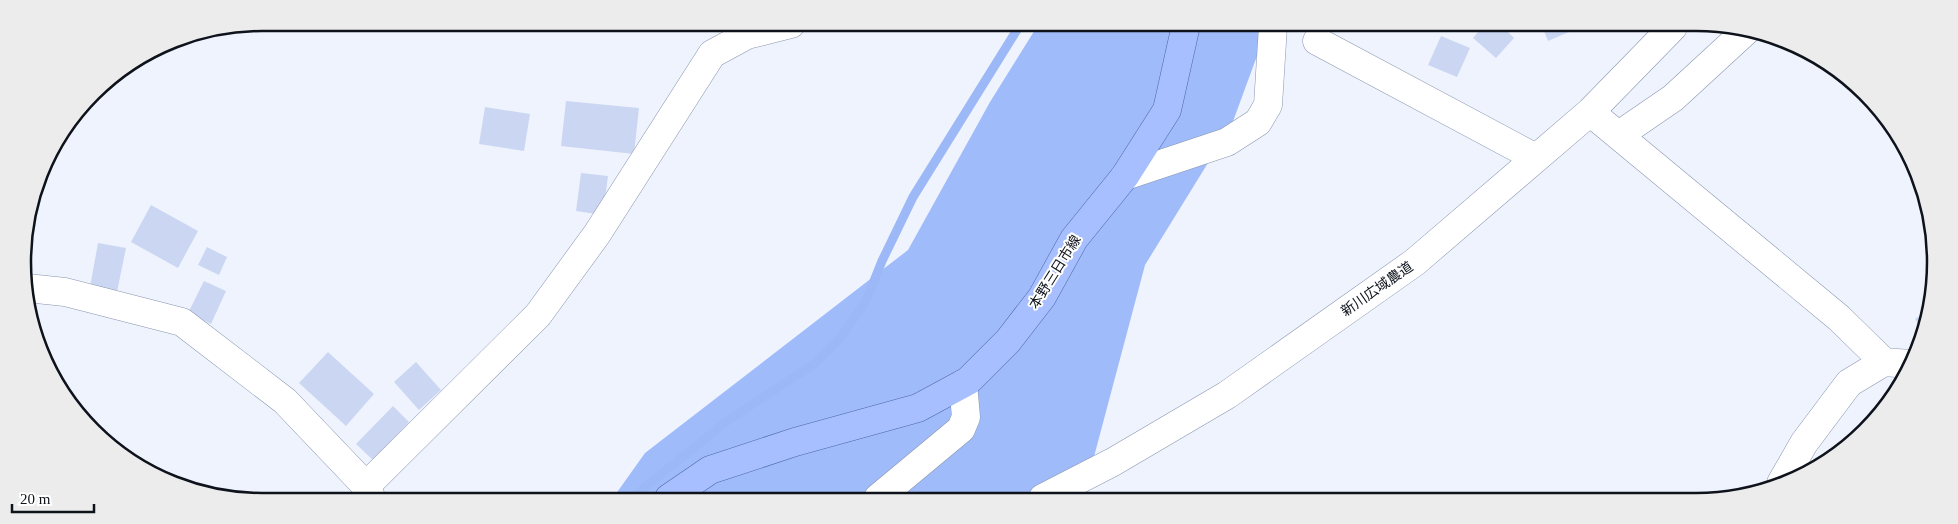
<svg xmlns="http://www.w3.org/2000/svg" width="1958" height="524" viewBox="0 0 1958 524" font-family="'Times New Roman','Noto Sans JP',serif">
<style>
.forest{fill:#a0bbfa}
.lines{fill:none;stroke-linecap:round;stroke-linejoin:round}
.stream{stroke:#9db8f7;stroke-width:9}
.building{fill:#cbd7f2}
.minor-casing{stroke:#8995ae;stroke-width:29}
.major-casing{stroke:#4c67af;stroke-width:29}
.minor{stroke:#fff;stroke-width:28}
.major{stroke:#a7bfff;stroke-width:28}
.labels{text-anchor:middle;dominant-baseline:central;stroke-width:4;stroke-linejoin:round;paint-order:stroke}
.street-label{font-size:14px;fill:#0e121b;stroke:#fff}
.rim{fill:none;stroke:#0e121b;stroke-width:2.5}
</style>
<rect width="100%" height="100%" fill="#eef3fe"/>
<path class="forest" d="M1038,25L1268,26L1232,124L1145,265L1083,498H613L645,453L908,250L990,102Z"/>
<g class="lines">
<path class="stream" d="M632,498L723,424L814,364L841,337L866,301L882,261L913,197L1020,25"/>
</g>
<path class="building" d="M1483,26H1502L1514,38L1496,58L1473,38Z
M1542,26L1567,27L1569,32L1548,41Z
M1441,36L1470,48L1457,77L1428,65Z
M566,101L639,108L634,154L561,146Z
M485,107L530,114L524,151L479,144Z
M581,173L608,176L603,215L576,211Z
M151,205L198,231L178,268L131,242Z
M98,243L126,248L117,292L90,287Z
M207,247L227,257L219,275L198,265Z
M204,281L226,291L211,324L188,313Z
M1931,308L1923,330L1915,319Z
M328,352L374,394L346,426L299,383Z
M416,362L441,390L419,410L394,382Z
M393,406L409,422L373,460L356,444Z"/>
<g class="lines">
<defs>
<path id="minor" d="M1317,41L1536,158
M1590,112L1839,318L1884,362
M1619,135L1673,98L1748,29
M1125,176L1227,142L1258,122L1268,105L1273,26
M27,288L65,292L182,322L285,401L366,486L371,497
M1781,483L1804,443L1849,383L1884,362L1910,364
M366,486L538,315L597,234L712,54L747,35L791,24
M878,498L961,429L966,417L963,384
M1043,498L1113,462L1227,395L1415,262L1590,112L1673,27"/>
<path id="major" d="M669,498L710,470L795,442L918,408L968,381L1008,341L1042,297L1074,239L1125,176L1167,110L1186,25"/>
</defs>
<use href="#minor" class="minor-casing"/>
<use href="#major" class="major-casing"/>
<use href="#minor" class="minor"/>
<use href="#major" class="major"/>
</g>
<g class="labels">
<g class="street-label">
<text transform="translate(1055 272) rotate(-58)">本野三日市線</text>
<text transform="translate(1377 289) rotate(-35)">新川広域農道</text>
</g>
</g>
<path d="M0 0H1958V524H0ZM262 31H1696A231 231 0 0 1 1927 262V262A231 231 0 0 1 1696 493H262A231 231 0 0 1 31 262V262A231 231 0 0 1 262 31Z" fill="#ececed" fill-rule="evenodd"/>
<path class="rim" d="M262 31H1696A231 231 0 0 1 1927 262V262A231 231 0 0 1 1696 493H262A231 231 0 0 1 31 262V262A231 231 0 0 1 262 31Z"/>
<path d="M12 504v8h82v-8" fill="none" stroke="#0e121b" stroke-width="2.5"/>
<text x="20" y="504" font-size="15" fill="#0e121b" stroke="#ffffff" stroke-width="4" paint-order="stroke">20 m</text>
</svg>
